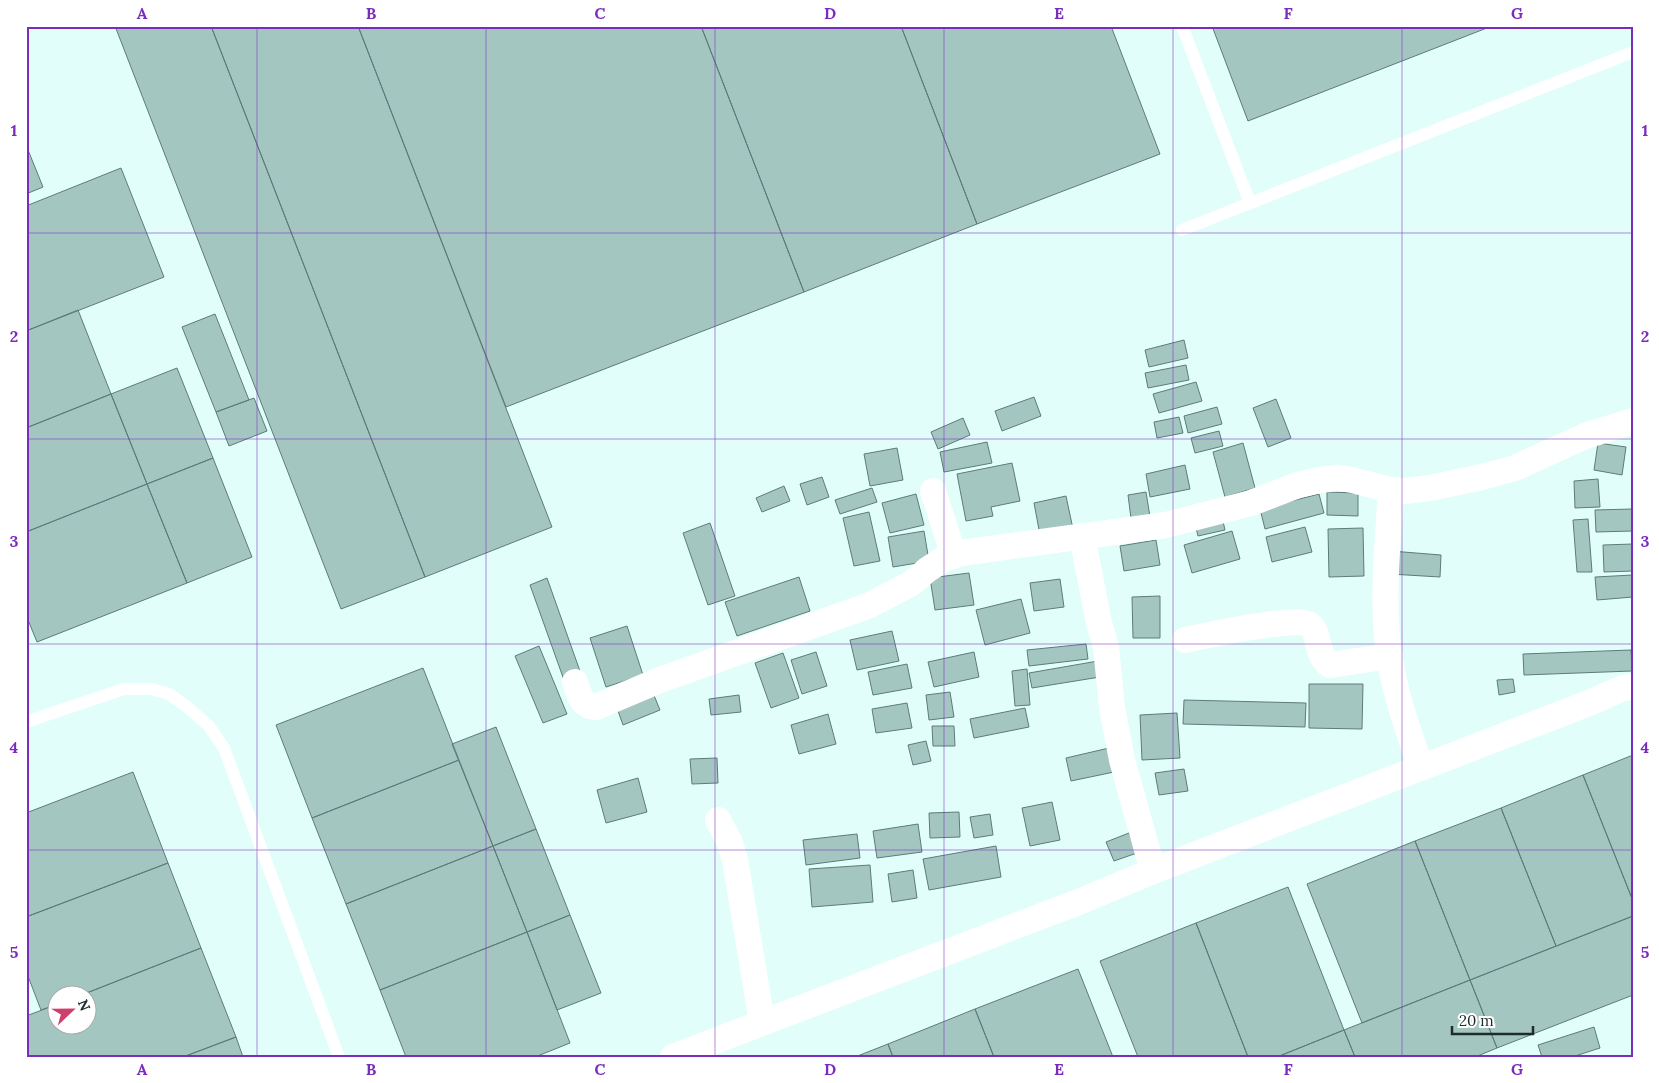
<svg xmlns="http://www.w3.org/2000/svg" width="1659" height="1083" viewBox="0 0 1659 1083" font-family="Lora,serif">
<style>
.building{fill:#a4c6c1;stroke:#5c7c78}
.lines{fill:none;stroke-linecap:round;stroke-linejoin:round}
.lane{stroke:#fff;stroke-width:12}
.street{stroke:#fff;stroke-width:26}
.grid{fill:none;stroke:#7b2cbf;stroke-width:1;stroke-opacity:0.55}
.neatline{fill:none;stroke:#7b2cbf;stroke-width:2}
.grid-label{font-size:16px;text-anchor:middle;font-weight:bold;fill:#7b2cbf}
</style>
<rect width="100%" height="100%" fill="#e2fefa"/>
<path class="building" d="M115,26H211L425,577L341,609Z
M211,26H358L552,527L425,577Z
M358,26H701L804,292L506,407Z
M701,26H901L977,224L804,292Z
M901,26H1111L1160,154L977,224Z
M1212,26H1492L1248,121Z
M26,145L43,187L26,194Z
M121,168L164,277L26,331V206Z
M78,310L111,394L26,428V331Z
M215,314L249,400L216,412L182,327Z
M1184,340L1188,358L1149,367L1145,350Z
M1186,365L1189,380L1148,388L1145,373Z
M177,368L213,458L147,484L111,394Z
M1196,382L1202,401L1159,413L1153,394Z
M111,394L147,484L26,532V428Z
M1034,397L1041,416L1002,431L995,411Z
M254,398L267,431L229,446L216,412Z
M1276,399L1291,438L1268,447L1253,408Z
M1217,407L1222,424L1188,433L1184,416Z
M1179,417L1183,433L1157,438L1154,422Z
M963,418L970,435L938,449L931,432Z
M1219,431L1223,446L1195,453L1191,438Z
M987,442L992,463L944,472L940,452Z
M1243,443L1255,488L1225,497L1213,452Z
M1598,443L1626,447L1622,475L1594,470Z
M897,448L903,480L870,486L864,454Z
M213,458L252,557L187,583L147,484Z
M1012,463L1020,501L991,507L993,516L966,521L957,474Z
M1185,465L1190,489L1150,497L1146,474Z
M822,477L829,497L807,505L800,484Z
M1598,479L1600,507L1575,508L1574,481Z
M147,484L187,583L37,642L26,615V532Z
M784,486L790,501L762,512L756,498Z
M872,488L877,502L840,514L835,500Z
M1146,492L1151,523L1132,526L1128,495Z
M1327,492L1358,493V516L1327,515Z
M916,494L924,525L890,533L882,503Z
M1319,494L1324,513L1265,529L1260,509Z
M1066,496L1073,529L1040,535L1034,503Z
M1632,509L1633,531L1596,532L1595,510Z
M869,512L880,561L854,566L843,518Z
M1222,517L1225,530L1198,536L1195,524Z
M1588,519L1592,572H1577L1573,520Z
M710,523L735,596L708,605L683,533Z
M1305,527L1312,552L1272,562L1266,537Z
M1363,528L1364,576L1329,577L1328,529Z
M924,531L929,561L893,567L888,537Z
M1232,531L1240,559L1192,573L1184,545Z
M1156,540L1160,565L1124,571L1120,546Z
M1633,544V571L1604,572L1603,545Z
M1391,551L1441,555L1440,577L1390,574Z
M969,573L974,605L935,610L930,578Z
M1633,575V597L1597,600L1595,577Z
M799,577L810,611L737,636L725,602Z
M547,578L581,674L564,680L530,585Z
M1060,579L1064,607L1034,611L1030,583Z
M1160,596V638H1133L1132,597Z
M1021,599L1030,633L985,645L976,610Z
M627,626L643,675L606,687L590,638Z
M892,631L899,661L857,670L850,640Z
M1086,644L1088,659L1029,666L1027,650Z
M539,646L567,714L543,723L515,656Z
M1631,650L1632,671L1524,675L1523,654Z
M816,652L827,686L802,694L791,660Z
M974,652L979,677L934,687L928,662Z
M783,653L799,698L771,708L755,663Z
M1098,661L1100,677L1032,688L1029,673Z
M907,664L912,688L873,695L868,672Z
M423,668L459,760L312,818L276,725Z
M1027,669L1030,705L1015,706L1012,671Z
M1513,679L1515,692L1499,695L1497,680Z
M1309,684H1363L1362,729L1309,728Z
M950,692L954,717L929,720L926,695Z
M653,693L660,710L623,725L617,708Z
M739,695L741,712L711,715L709,699Z
M1184,700L1306,703L1305,727L1183,724Z
M907,703L912,728L876,733L872,709Z
M1025,708L1029,727L974,738L970,719Z
M1177,713L1180,758L1142,760L1140,715Z
M828,714L836,744L799,754L791,725Z
M932,726H954L955,746H933Z
M496,727L536,829L493,846L452,744Z
M926,741L931,761L913,765L908,745Z
M1109,748L1114,772L1071,781L1066,758Z
M1633,755V901L1583,775Z
M717,758L718,783L692,784L690,759Z
M459,760L493,846L346,904L312,818Z
M1184,769L1188,791L1159,795L1155,773Z
M133,772L168,863L26,917V813Z
M1583,775L1633,901V916L1556,946L1501,808Z
M638,778L647,812L606,823L597,790Z
M1052,802L1060,840L1030,846L1022,808Z
M1501,808L1556,946L1470,980L1415,841Z
M959,812L960,837L930,838L929,813Z
M990,814L993,835L974,838L970,817Z
M918,824L922,852L877,858L873,831Z
M536,829L570,915L527,932L493,846Z
M1129,833L1137,853L1114,861L1106,842Z
M857,834L860,858L806,865L803,840Z
M1415,841L1470,980L1362,1023L1307,884Z
M493,846L527,932L380,990L346,904Z
M996,846L1001,877L929,890L923,859Z
M168,863L201,948L79,996H58V1004L41,1010L26,971V917Z
M870,865L873,902L812,907L809,869Z
M913,870L917,898L892,902L888,874Z
M1288,887L1344,1030L1277,1057H1248L1196,923Z
M570,915L601,993L557,1010L527,932Z
M1633,916V995L1497,1048L1470,980Z
M1196,923L1248,1057H1138L1100,961Z
M527,932L570,1043L535,1057H406L380,990Z
M201,948L236,1037L183,1057H26V1016L58,1004V1026H88V996H79Z
M1078,969L1113,1057H994L975,1009Z
M1470,980L1497,1048L1475,1057H1355L1344,1030Z
M975,1009L994,1057H893L888,1044Z
M1594,1027L1600,1048L1572,1057H1542L1538,1045Z
M1344,1030L1355,1057H1277Z
M236,1037L243,1057H183Z
M888,1044L893,1057H855Z"/>
<g class="lines">
<path class="lane" d="M1182,26L1250,203
M1182,230L1633,52
M26,722L124,689H151L169,694L186,706L209,726L224,748L339,1057"/>
<path class="street" d="M1391,490C1388,542 1382,594 1388,646C1393,688 1407,728 1421,768
M933,491L954,556
M1082,536L1099,623L1106,647L1112,708L1122,760L1153,871
M1185,640C1204,636 1299,615 1310,625C1321,634 1315,656 1330,665L1390,656
M575,682C579,694 582,707 596,707L660,680L870,605L912,583L927,570L944,559L961,553L1166,525L1251,503L1298,485L1320,480L1338,478L1352,480L1391,490L1404,491L1430,488L1482,477L1515,468L1585,436L1633,421
M718,820L730,843L735,860L762,1022
M673,1057L1076,903L1153,871L1589,703L1623,688L1633,687"/>
</g>
<path class="grid" d="M257,26V1057M486,26V1057M715,26V1057M944,26V1057M1173,26V1057M1402,26V1057M26,233H1633M26,439H1633M26,644H1633M26,850H1633"/>
<rect width="1659" height="1083" fill="none" stroke="#ffffff" stroke-width="55"/>
<g transform="translate(72 1010) rotate(68)"><circle r="24" fill="#ffffff" stroke="#a5abaa"/>
<path d="M0-4L9 19L0 12L-9 19Z" fill="#ce406c"/>
<text y="-8" font-size="14" font-weight="bold" text-anchor="middle" fill="#1e2c2a">N</text>
</g>
<path d="M1452 1026v8h81v-8" fill="none" stroke="#1e2c2a" stroke-width="2.5"/>
<text x="1459" y="1026" font-size="15" fill="#1e2c2a" stroke="#ffffff" stroke-width="4" paint-order="stroke">20 m</text>
<rect x="28" y="28" width="1604" height="1028" class="neatline"/>
<g class="grid-label">
<text x="142" y="19">A</text>
<text x="371" y="19">B</text>
<text x="600" y="19">C</text>
<text x="830" y="19">D</text>
<text x="1059" y="19">E</text>
<text x="1288" y="19">F</text>
<text x="1517" y="19">G</text>
<text x="14" y="136">1</text>
<text x="1645" y="136">1</text>
<text x="14" y="342">2</text>
<text x="1645" y="342">2</text>
<text x="14" y="547">3</text>
<text x="1645" y="547">3</text>
<text x="14" y="753">4</text>
<text x="1645" y="753">4</text>
<text x="14" y="958">5</text>
<text x="1645" y="958">5</text>
<text x="142" y="1075">A</text>
<text x="371" y="1075">B</text>
<text x="600" y="1075">C</text>
<text x="830" y="1075">D</text>
<text x="1059" y="1075">E</text>
<text x="1288" y="1075">F</text>
<text x="1517" y="1075">G</text>
</g>
</svg>
